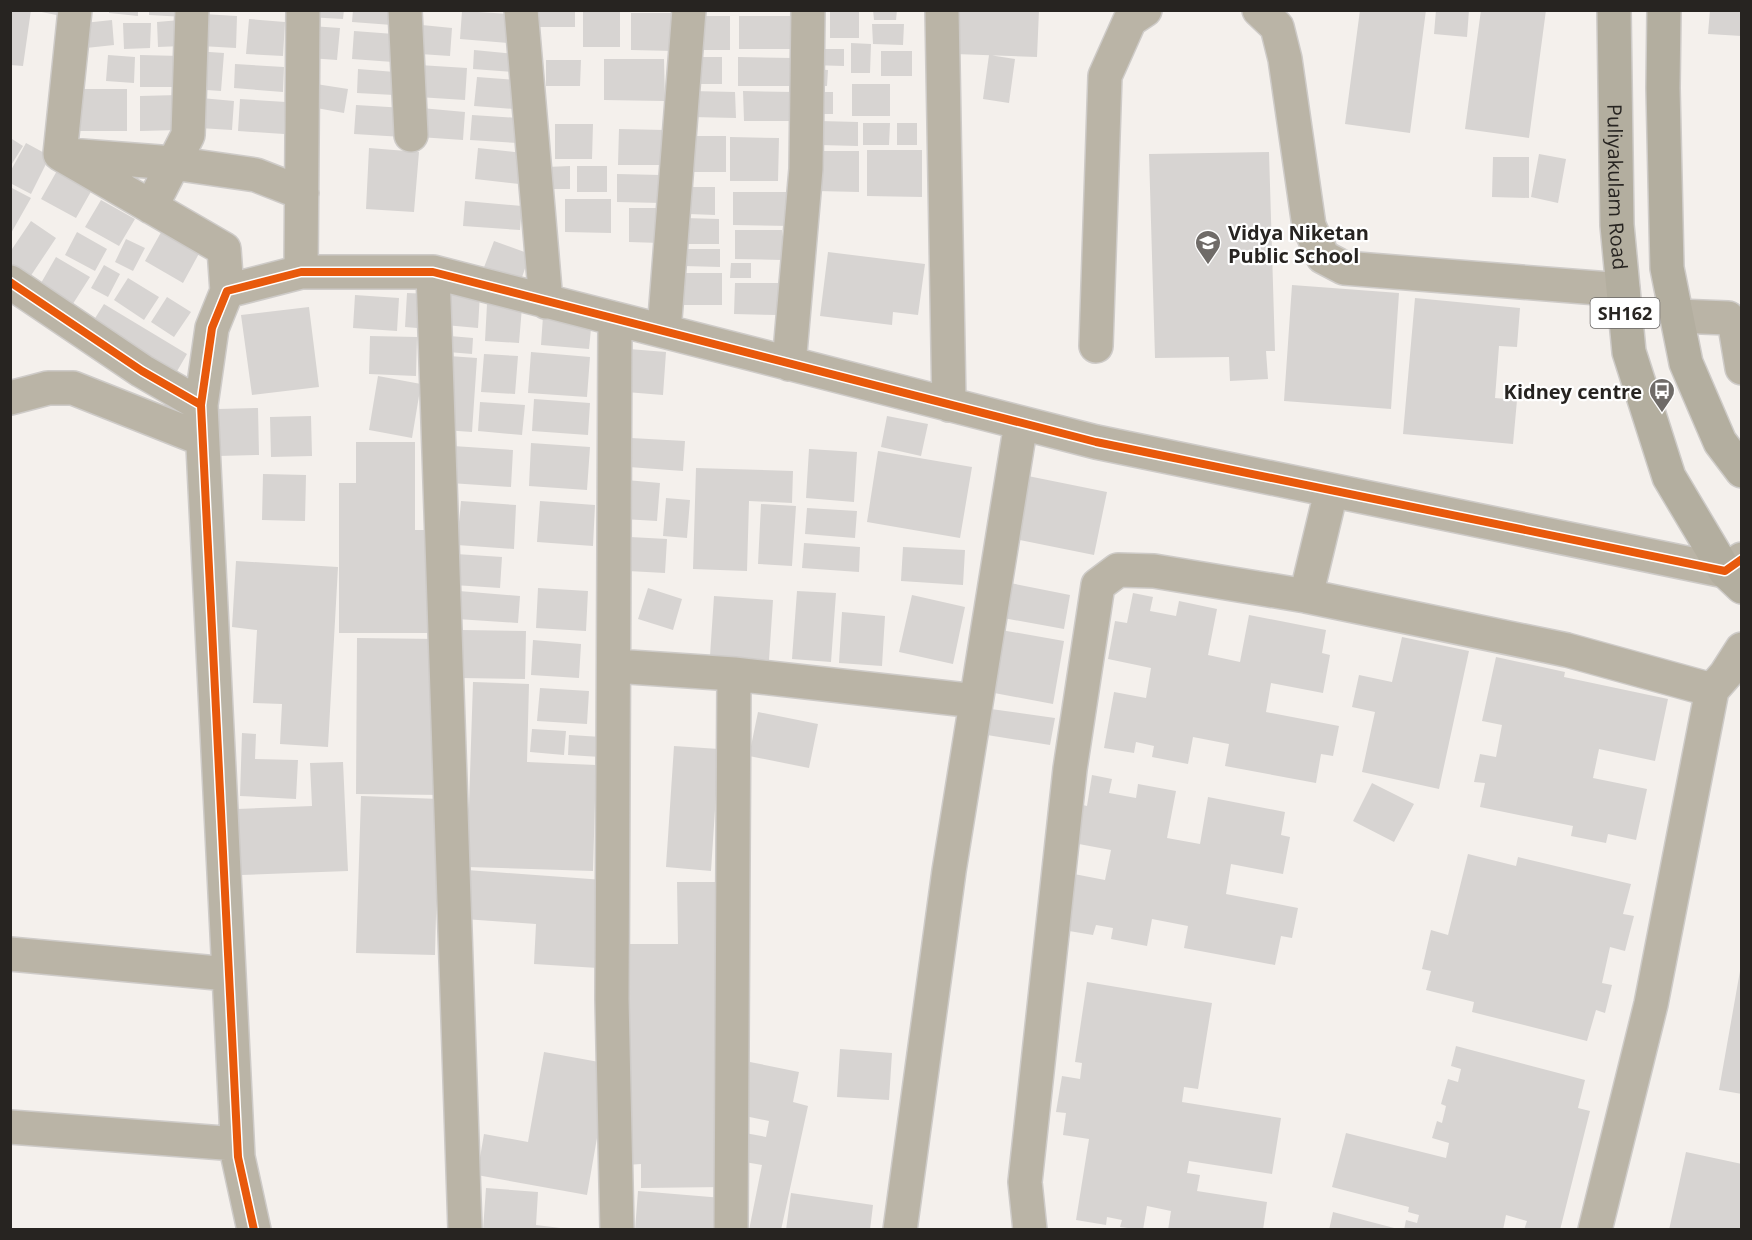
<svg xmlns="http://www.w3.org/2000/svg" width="1752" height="1240" viewBox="0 0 1752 1240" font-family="'Open Sans',sans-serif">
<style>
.building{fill:#d7d4d2}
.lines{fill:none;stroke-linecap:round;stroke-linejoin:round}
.minor-casing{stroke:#cecbc8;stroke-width:36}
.major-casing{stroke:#cecbc8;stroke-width:36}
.minor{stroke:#bab4a6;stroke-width:33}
.major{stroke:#b3ae9f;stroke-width:33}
.cycleway-casing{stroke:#fff;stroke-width:11}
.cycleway{stroke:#e8590c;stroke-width:8}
.labels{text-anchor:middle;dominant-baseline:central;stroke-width:4.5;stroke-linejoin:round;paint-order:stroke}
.shield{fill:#fff;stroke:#686664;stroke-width:1.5}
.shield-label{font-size:18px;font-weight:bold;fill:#272421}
.street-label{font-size:20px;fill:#272421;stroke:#fff}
.poi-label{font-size:20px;font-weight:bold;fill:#272421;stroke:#fff;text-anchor:start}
</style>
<rect width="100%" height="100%" fill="#f4f0ec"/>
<path class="building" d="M10,10H31L23,66L10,65Z
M32,10H62L61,16Z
M109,10H138V16L109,13Z
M149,10H185V17L149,15Z
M309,10H344L343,19L308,17Z
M353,10H393L392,25L352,22Z
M538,10H575V27H538Z
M873,10H897L896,20H874Z
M956,10H1039L1037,57L955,54Z
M1360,10H1426L1410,133L1345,124Z
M1436,10H1469L1467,37L1434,34Z
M1481,10H1546L1529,138L1465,129Z
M1710,10H1742V36L1708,34Z
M462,11L510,14L508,43L460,39Z
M583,11H620V47H583Z
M830,11L859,12V38H830Z
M631,13H674L675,51L631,50Z
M203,14L237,16L236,48L201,46Z
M698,16H730V50H697Z
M739,16H792V49H739Z
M249,19L285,22L283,56L246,54Z
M112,20L114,45L86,48L84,23Z
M180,20L182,46L158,47L157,22Z
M123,23H151L150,48L124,49Z
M872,24H904L903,45L873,44Z
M422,25L452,28L450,56L420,54Z
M311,26L340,28L337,60L309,58Z
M354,31L394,34L393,62L352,59Z
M851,43L871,44L870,73H851Z
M811,49H844V66L811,65Z
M474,50L516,54L514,72L473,69Z
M195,51L224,53L221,91L192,89Z
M881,51H912V76H881Z
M108,55L135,57L134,83L106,81Z
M140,55L181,56V87H140Z
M989,55L1015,59L1009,103L983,99Z
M694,57H722V84H694Z
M738,57L792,58V86H738Z
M604,59H664L665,101L604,100Z
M546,60H581L580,86H546Z
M235,64L284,67L283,92L234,88Z
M419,65L467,68L465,100L418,97Z
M358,69L395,72L394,95L357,93Z
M811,69L828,70L827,86H811Z
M477,77L515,80L514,109L474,106Z
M316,84L348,89L344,113L311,107Z
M852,84H890V116H852Z
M73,89H127V131H73Z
M692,91L735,92L736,118L692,117Z
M743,91L793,92V121H744Z
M815,92H833V114H815Z
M178,95L179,130L140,131V96Z
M201,98L234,101L232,130L199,128Z
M240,99L286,102L284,134L238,131Z
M356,105L405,108L403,137L354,134Z
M421,108L465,112L463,140L419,137Z
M472,115L520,118L518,143L470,140Z
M820,121L858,122V146L820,145Z
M863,123H890L889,145H863Z
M897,123H917V145H897Z
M555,124H593L592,159H555Z
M619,129L665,130V165H618Z
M691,136H726V172H691Z
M730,137L779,138L778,181H730Z
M12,139L23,146L10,167V141Z
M26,143L50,156L31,194L10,183V172Z
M369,148L419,152L414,212L366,209Z
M478,148L523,153L519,184L475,179Z
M867,150H922V197L867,196Z
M818,151H859V192L817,191Z
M1269,152L1275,351H1266L1268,379L1230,381L1229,357L1155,358L1149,154Z
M1539,154L1566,159L1558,203L1531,197Z
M1493,157H1529V198L1492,197Z
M570,166V189H547V167Z
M577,166H607V192H577Z
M58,169L93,188L76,218L41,199Z
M617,174L661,175L662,203L617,202Z
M10,187L31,198L10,235Z
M689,187H715V215L689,214Z
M733,192H790V226L733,225Z
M565,199H611V233L565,232Z
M101,200L135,219L119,246L85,227Z
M465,201L522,206L520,230L463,226Z
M629,208H661L660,243L629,242Z
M685,218L719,219V244H685Z
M31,221L56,238L28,280L10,268V252Z
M164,227L202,248L183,283L145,261Z
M735,230H782V260L735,259Z
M77,232L107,249L95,271L65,255Z
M126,239L145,248L133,271L115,262Z
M494,241L530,254L520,283L483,270Z
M684,249H720V267L684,266Z
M828,252L925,264L918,315L893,312L892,325L820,316Z
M56,257L90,277L69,310L37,290Z
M731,263H751V278H730Z
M104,265L120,274L108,297L91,288Z
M684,273H722V305H684Z
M128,278L159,297L144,320L114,300Z
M735,283H778V315L734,314Z
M1292,285L1399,293L1391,409L1284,401Z
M447,290L480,293L478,328L445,325Z
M407,293L431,294L429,329L405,327Z
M355,295L399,298L397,331L353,328Z
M167,297L191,312L174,337L151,322Z
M1415,298L1520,308L1517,347L1499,346L1495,398L1517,400L1513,444L1403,434Z
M104,304L187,354L176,373L92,323Z
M487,304L522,307L519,343L485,341Z
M309,307L319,387L252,395L241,315Z
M543,316L592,319L589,349L541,345Z
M370,336L417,337L416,376L369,374Z
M450,336L473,338L472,354L448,352Z
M629,349L666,352L663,395L626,392Z
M531,352L590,357L587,397L528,393Z
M484,354L518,356L515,394L481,392Z
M449,356L477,358L472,432L444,430Z
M378,376L421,384L412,438L369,430Z
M534,399L590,403L588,435L532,431Z
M480,402L525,405L522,435L478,431Z
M258,408L259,455L218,456V409Z
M311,416L312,456L271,457L270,417Z
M887,416L928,424L921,456L881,447Z
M631,438L685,441L683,471L629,467Z
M356,442H415V530H428L429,633H339V483H356Z
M531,443L590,447L587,490L529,486Z
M453,446L513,450L511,487L450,483Z
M809,449L857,452L854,502L806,498Z
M878,451L972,467L960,538L867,522Z
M696,468L793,471L792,503L749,501L747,571L693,569Z
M263,474L306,475L305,521L262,520Z
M1023,475L1107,492L1094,555L1010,538Z
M626,480L660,483L657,521L623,519Z
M666,498L690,500L687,538L663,536Z
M461,501L516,505L514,549L457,545Z
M540,501L595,505L593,546L537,542Z
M761,504L796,506L792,566L758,564Z
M807,508L857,511L855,538L805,534Z
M630,537L667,539L665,573L628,571Z
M804,543L860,547L859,572L802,568Z
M903,547L965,550L963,585L901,581Z
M456,554L502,557L500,588L454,585Z
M236,561L338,567L328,747L280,744L282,704L253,703L257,630L232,627Z
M1005,582L1070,595L1064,629L998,617Z
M538,588L588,591L586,631L536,628Z
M648,588L682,599L673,630L638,619Z
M459,591L520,596L518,623L457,619Z
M797,591L836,593L831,662L792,659Z
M1133,593L1153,597L1150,611L1176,616L1179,601L1217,609L1208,655L1240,662L1249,615L1326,630L1322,653L1330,655L1323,693L1271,683L1266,712L1339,726L1333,756L1321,754L1316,783L1225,766L1229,744L1193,737L1188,764L1152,757L1154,746L1136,742L1134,753L1104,748L1114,692L1146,698L1151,668L1108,659L1115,621L1127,623Z
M912,595L965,607L953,664L899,652Z
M714,596L773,600L769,660L710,656Z
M842,612L885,616L882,666L839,663Z
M462,630L526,631L525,679L461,678Z
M1001,630L1064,641L1053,704L989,692Z
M1402,637L1469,651L1439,789L1362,772L1375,712L1352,707L1359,675L1392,682Z
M357,638L437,639L444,795L356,794Z
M533,640L581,644L579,678L531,675Z
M1496,657L1565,672L1564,677L1668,699L1655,761L1599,749L1593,778L1647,789L1636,840L1608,834L1606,843L1571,836L1573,826L1480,807L1485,783L1474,782L1480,754L1496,757L1502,725L1482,721Z
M473,682L529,684L527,762L596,765L593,871L467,867Z
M540,688L589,691L587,724L537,721Z
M991,709L1055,718L1050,745L987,735Z
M758,712L818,724L809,768L749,756Z
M532,729L566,731L564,755L530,752Z
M242,733L256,734L255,759L298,760L296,799L240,796Z
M569,735L602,737L601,757L568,755Z
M674,746L719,749L711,871L666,867Z
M343,762L348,871L241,875L237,809L312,806L310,763Z
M1092,775L1112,779L1109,793L1136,798L1138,784L1176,791L1167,838L1200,844L1208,797L1285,812L1281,835L1290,837L1283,874L1231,864L1226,894L1298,908L1292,938L1281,936L1275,965L1184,948L1188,926L1152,919L1147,946L1111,939L1113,928L1096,925L1093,935L1063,930L1074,874L1105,880L1111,850L1068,842L1075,803L1087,806Z
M1372,783L1414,804L1394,842L1353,821Z
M361,796L439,799L435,955L356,953Z
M1468,854L1516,866L1518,857L1631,884L1623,914L1634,916L1625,951L1610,947L1602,983L1612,985L1605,1013L1596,1010L1587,1041L1472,1012L1474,1002L1426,990L1431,971L1422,969L1431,930L1448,935Z
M467,870L604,880L598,968L534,964L536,924L464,919Z
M677,882H724V1187L641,1188V1164L626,1165L625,944H678Z
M1740,971H1742V1094L1719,1090Z
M1087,982L1212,1003L1198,1089L1184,1087L1182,1102L1281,1118L1272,1174L1189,1161L1187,1173L1200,1175L1197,1191L1267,1202L1263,1230H1168L1171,1211L1147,1206L1143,1230L1120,1227L1122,1220L1107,1217L1106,1225L1076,1220L1089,1139L1063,1135L1066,1113L1056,1112L1062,1076L1080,1079L1082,1063L1075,1062Z
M1456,1046L1585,1080L1578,1108L1590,1111L1560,1230H1524L1527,1221L1506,1215L1503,1230H1404L1406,1220L1417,1223L1419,1215L1408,1212L1409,1207L1332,1187L1346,1133L1446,1158L1449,1143L1432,1138L1437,1121L1442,1123L1446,1106L1441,1104L1448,1079L1458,1082L1461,1069L1451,1066Z
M840,1049L892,1053L889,1100L837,1097Z
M544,1052L610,1064L587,1195L477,1175L484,1134L528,1142Z
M750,1062L799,1072L793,1102L808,1106L781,1230H749L762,1165L739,1161L745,1133L766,1137L769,1121L740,1115Z
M1686,1152L1742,1164V1230H1669Z
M486,1188L538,1192L536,1225L577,1230H483Z
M638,1191L723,1198L721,1230H635Z
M791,1193L873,1205L870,1230H786Z
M1333,1212L1398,1229V1230H1329Z"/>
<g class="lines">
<defs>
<path id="minor" d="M75,10L60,154L224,249L227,291
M405,10L411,135
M521,10L546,302
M942,10L949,405
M1259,10L1277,27L1285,59L1309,226L1323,257L1344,268L1623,290
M68,155L173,163L256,175L302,193
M151,207L188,135L192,10
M301,272L303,10
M433,272L465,1230
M10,282L142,371L201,405L238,1157L254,1230
M1677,316L1728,318L1735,326L1742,368
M615,319L612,999L617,1230
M664,331L689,10
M1096,346L1105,76L1130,20L1145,10
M789,364L806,169L808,10
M10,398L48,388H73L202,439
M201,405L212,328L227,291L301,272H433L1096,442L1725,571L1742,559
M1306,596L1567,650L1712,690
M614,666L734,674
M10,954L228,974
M10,1127L237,1144
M731,1230L734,674L976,701
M900,1230L949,871L1021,423
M1030,1230L1025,1182L1070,769L1098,585L1118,570L1154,571L1306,596L1331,492
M1595,1230L1651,1004L1712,690L1726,674L1742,649"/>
<g id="major">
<path id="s1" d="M1614,10L1617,225L1629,352L1669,477L1725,571L1742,587"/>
<path d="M1664,10L1663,88L1667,268L1686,363L1720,442L1742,471"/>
</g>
</defs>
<use href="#minor" class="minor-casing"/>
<use href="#major" class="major-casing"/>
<use href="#minor" class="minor"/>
<use href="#major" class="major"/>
<defs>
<path id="cycleway" d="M10,282L142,371L201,405L238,1157L254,1230
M201,405L212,328L227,291L301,272H433L1096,442L1725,571L1742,559"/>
</defs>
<use href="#cycleway" class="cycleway-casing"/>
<use href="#cycleway" class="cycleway"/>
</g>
<defs>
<symbol id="school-pin" viewBox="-11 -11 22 30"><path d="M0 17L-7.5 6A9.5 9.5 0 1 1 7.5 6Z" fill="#6f6b68" stroke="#fff"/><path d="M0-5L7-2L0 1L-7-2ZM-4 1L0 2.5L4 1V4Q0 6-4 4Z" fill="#fff"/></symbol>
<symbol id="bus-pin" viewBox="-11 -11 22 30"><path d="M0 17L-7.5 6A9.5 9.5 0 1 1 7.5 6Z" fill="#6f6b68" stroke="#fff"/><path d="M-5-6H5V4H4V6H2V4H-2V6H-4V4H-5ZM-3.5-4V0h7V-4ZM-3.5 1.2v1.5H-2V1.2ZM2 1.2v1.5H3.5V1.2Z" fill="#fff"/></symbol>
</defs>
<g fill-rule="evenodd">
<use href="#school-pin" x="1193" y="228" width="30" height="40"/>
<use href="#bus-pin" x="1647" y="376" width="30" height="40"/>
</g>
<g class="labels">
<rect class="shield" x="1590.5" y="298" width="69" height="30" rx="4.5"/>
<g class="shield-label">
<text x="1625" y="313">SH162</text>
</g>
<g class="street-label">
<text stroke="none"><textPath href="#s1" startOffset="177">Puliyakulam Road</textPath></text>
</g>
<g class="poi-label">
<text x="1228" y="232">Vidya Niketan<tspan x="1228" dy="23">Public School</tspan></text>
<text x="1642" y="391" text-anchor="end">Kidney centre</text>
</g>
</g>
<rect width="1752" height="1240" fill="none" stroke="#272421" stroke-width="24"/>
</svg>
